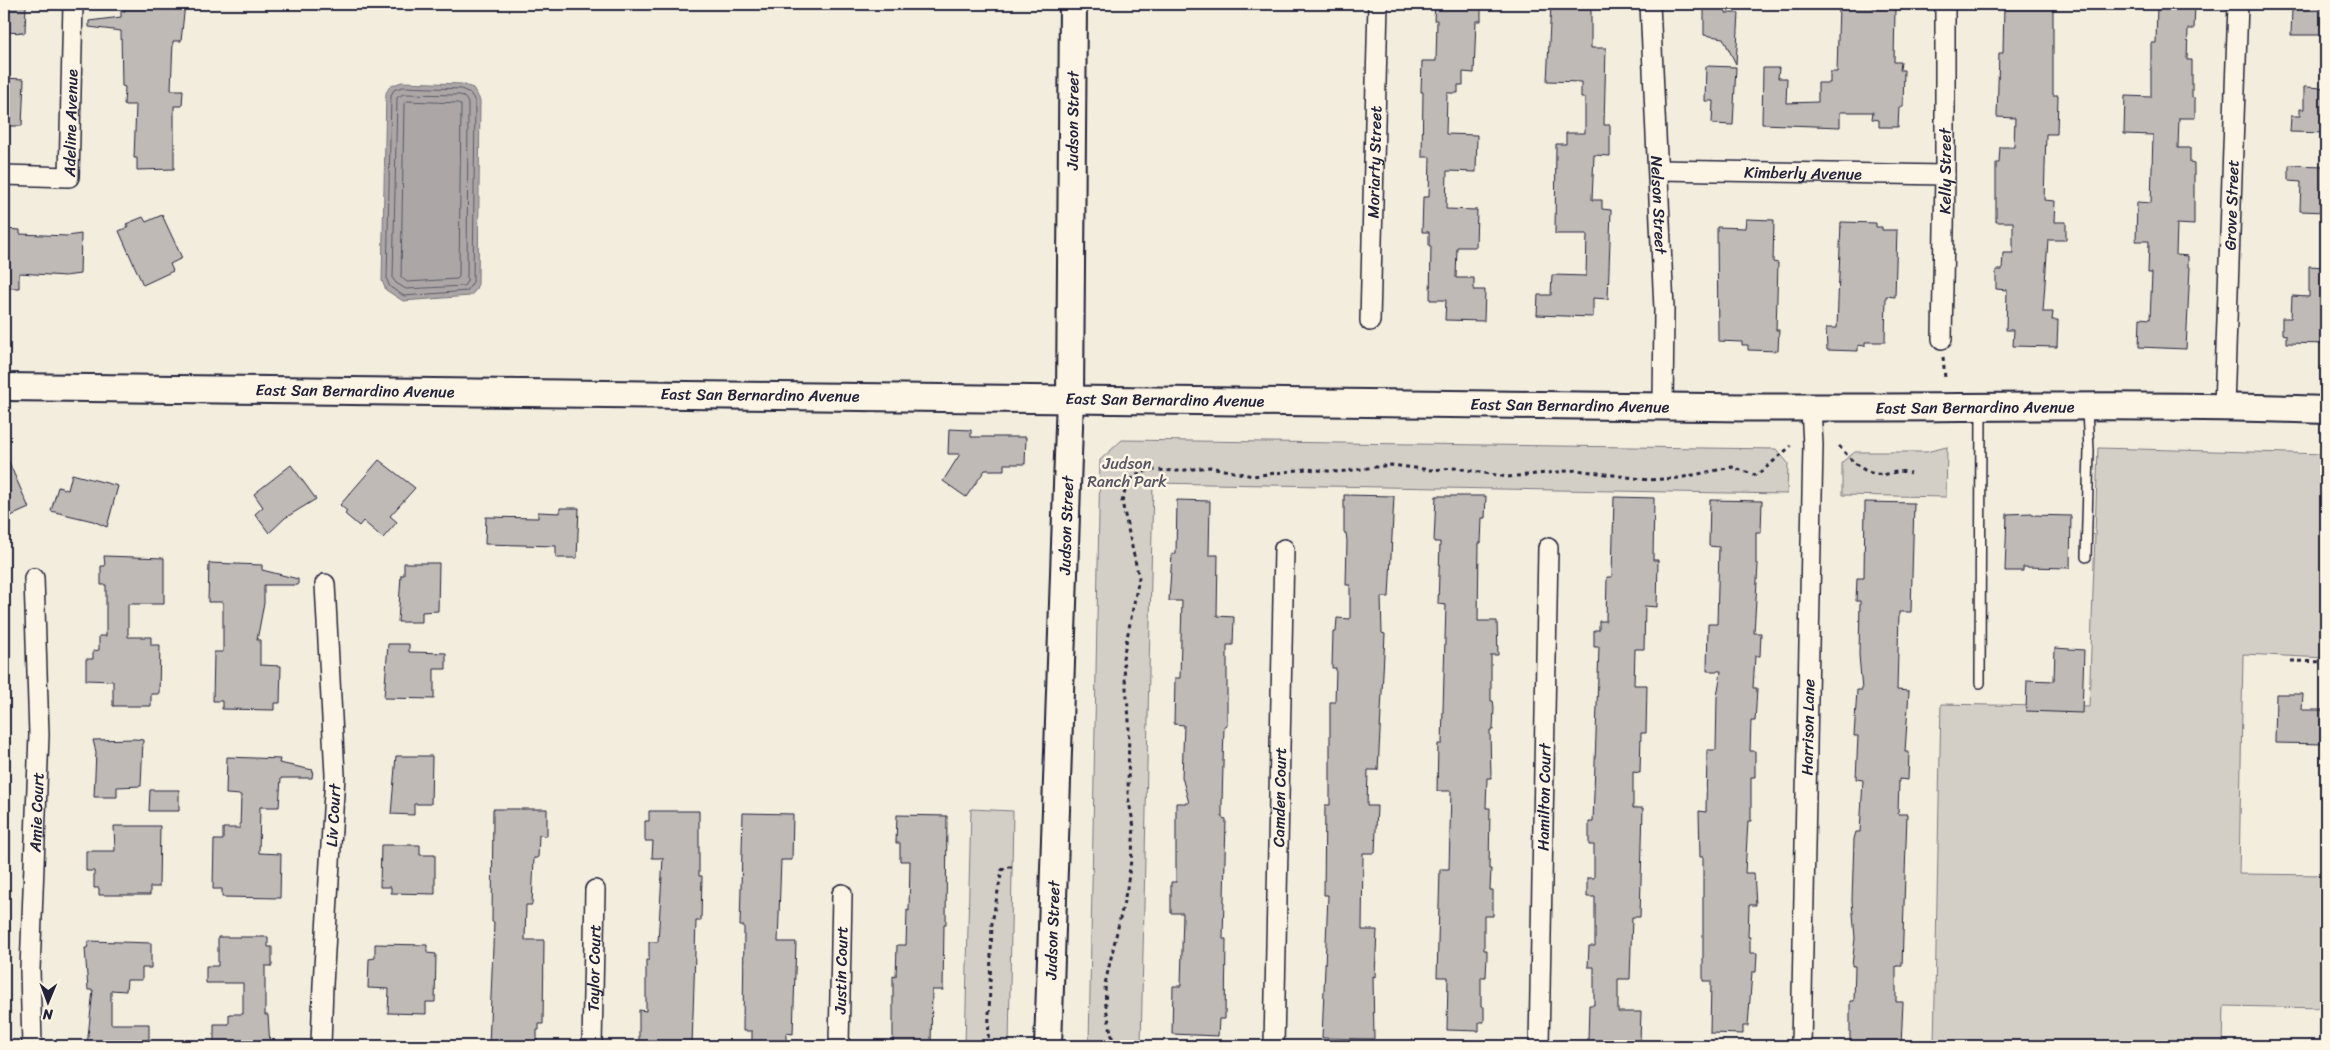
<svg xmlns="http://www.w3.org/2000/svg" width="2330" height="1050" viewBox="0 0 2330 1050" font-family="Sriracha,sans-serif">
<style>
.green{fill:#d4cfc6;stroke:#7b7880}
.water{fill:#aca7a6;stroke:#75727b}
.lines{fill:none;stroke-linecap:round;stroke-linejoin:round}
.shore{stroke:#595766;stroke-width:1}
.building{fill:#bfbab6;stroke:#22223b}
.lane-casing{stroke:#22223b;stroke-width:12}
.street-casing{stroke:#22223b;stroke-width:22}
.secondary-casing{stroke:#22223b;stroke-width:30}
.path{stroke:#22223b;stroke-width:3;stroke-dasharray:4 4;stroke-linecap:butt}
.lane{stroke:#fcf5e5;stroke-width:9}
.street{stroke:#fcf5e5;stroke-width:19}
.secondary{stroke:#fcf5e5;stroke-width:26}
.labels{text-anchor:middle;dominant-baseline:central;stroke-width:5;stroke-linejoin:round;paint-order:stroke}
.street-label{font-size:16px;fill:#22223b;stroke:#fcf5e5}
.park-label{font-size:16px;fill:#575665;stroke:#fcf5e5}
</style>
<rect width="100%" height="100%" fill="#f3edde"/>
<filter id="ink" filterUnits="userSpaceOnUse"><feTurbulence type="fractalNoise" baseFrequency=".02" numOctaves="2"/><feDisplacementMap in="SourceGraphic" scale="10" xChannelSelector="R" yChannelSelector="G"/><feConvolveMatrix kernelMatrix="1 2 1 2 8 2 1 2 1" color-interpolation-filters="sRGB"/></filter>
<g filter="url(#ink)">
<path class="green" d="M1122,440L1776,449L1788,463L1787,494L1153,483L1141,1046H1089L1100,460Z
M1947,447L1946,497L1842,495V462L1855,452H1926Z
M2098,448L2326,454V658L2243,654L2239,874L2326,875V1008L2224,1006L2223,1046H1934L1941,704L2089,707Z
M971,809L1013,811L1009,1046H965Z"/>
<path class="water" d="M402,82L462,84L473,88L480,100L478,284L475,291L470,296L403,301L386,290L382,281L386,93L390,86Z"/>
<g class="lines">
<path class="shore" d="M403,87L461,89L470,93L475,101L473,282L467,291L404,296L390,287L387,280L391,95L394,90Z
M404,94L460,95L465,98L468,103L467,281L464,286L406,289L396,283L393,279L397,98Z
M407,101L458,103L461,105L459,277L457,279L407,282L401,277L404,104Z"/>
</g>
<path class="building" d="M4,4H26L25,33L4,32Z
M125,4H185L181,41H173L171,90H183L182,106H174V169L137,170V158H134L136,105H124L125,87L122,86L121,31L89,27V21L121,17V11H125Z
M1435,4H1481V21H1476L1474,73L1463,72V85H1458V93H1447L1446,134L1477,135L1476,172L1447,171L1446,209L1477,210L1476,247H1457L1456,278H1474V290H1485L1484,321L1445,320L1446,300H1430L1431,246H1429V232H1422L1423,197H1429L1430,157H1422L1423,92H1421L1422,61H1436L1437,20H1434Z
M1551,4H1591V48H1606L1604,125H1610V156L1594,155L1592,200H1602V209L1611,210L1608,299L1593,298V317L1537,315L1538,295H1551L1552,275L1586,276L1587,234H1555L1556,144H1566V133H1585V98H1581V82L1547,81Z
M1839,4H1873V8H1895L1894,62H1901L1900,70H1904L1903,107H1899L1898,127H1879V120L1872,119L1873,112H1840V127L1762,124L1763,68H1779L1778,78H1787L1786,103L1818,102V83H1830V72H1837Z
M2004,4H2053V95H2058L2057,134H2046L2044,200L2055,201L2054,222H2066V240H2048L2043,312H2053L2052,320H2058L2057,347L2013,346L2014,330H2006L2007,290L1996,289V270H2002L2003,253H2013V222H1996V163H1999L2000,147H2014L2015,118L1997,117L1999,53H2003Z
M2157,4H2195L2194,29H2188L2187,60H2192V98H2195V118H2179L2178,148H2190V163L2194,164V225L2177,224L2176,255L2188,256V267H2190L2186,349L2139,347L2140,318L2150,319L2152,273H2148L2149,241H2136L2137,202L2151,203L2153,135L2124,134L2125,96L2151,97V43H2156Z
M2297,4H2326V35H2291L2292,9L2297,10Z
M1704,5H1726V13H1739L1736,64L1723,38L1704,35Z
M1706,66L1736,67L1733,125L1712,124L1713,101H1705Z
M4,78L24,79L22,126H4Z
M2304,87L2326,88V133L2290,132L2291,116H2300V109H2304Z
M2289,165L2326,166V212L2300,211L2301,182L2289,181Z
M162,215L182,258L170,264L173,271L143,285L119,231L128,227L126,224L143,217L146,222Z
M1746,219L1774,220L1773,262L1778,263L1776,330H1779L1778,351L1748,350V345H1742V342L1718,341L1717,227L1745,228Z
M1841,222L1876,223V227H1882V230H1897L1895,297L1886,296L1885,342H1865V346L1858,345V351L1827,350L1826,328H1837Z
M4,229L20,230V234L67,236L81,234L80,274L65,276L19,273V288H4Z
M2309,266L2326,267V344L2286,343V335L2282,334V318H2291L2292,296L2309,297Z
M949,429L971,430V437H1026L1025,464H1004V470H985L966,497L943,481L960,454H948Z
M4,451L29,508L4,519Z
M379,460L415,488L390,516L397,522L383,538L363,521L359,526L345,514L347,511L340,505Z
M291,465L316,499L285,518L269,533L255,514L263,507L254,494Z
M72,474L118,486L107,527L93,521L51,511L58,487L68,490Z
M1344,495L1394,496L1389,597H1381L1382,633L1385,634L1378,770H1368L1367,806H1377L1375,853H1363L1362,930H1377L1375,977L1373,976L1374,1039L1322,1038L1328,895H1324L1325,805H1330V702H1335L1336,668H1332L1333,632H1336L1337,618L1350,619V585H1346L1347,541L1346,533H1344Z
M1436,496H1486L1485,518H1482L1481,543H1479L1478,621H1497L1498,655H1491V701H1493L1494,707L1493,730H1490L1491,778H1487L1486,808H1490L1489,869H1491L1490,890H1493V916H1484V950H1487V956L1486,977H1481V1006L1484,1007V1022H1479V1031L1447,1030L1448,977H1437L1440,869H1449L1451,791H1437L1438,744H1442L1446,605L1438,604L1440,542H1434Z
M1614,497L1654,498L1653,560H1658L1657,607L1645,606L1644,649H1635L1634,685H1647L1646,733H1641L1640,773L1633,772V808H1643L1640,917H1632L1630,979H1618V1012H1641L1640,1042L1588,1041L1589,1005H1594V967H1588L1589,946H1595V897H1587V878H1594V845H1589V822H1593L1599,647H1594V630H1599V621H1606L1607,577H1612Z
M1177,500L1210,501L1209,555H1218L1217,616L1234,617L1233,645H1227V726H1224L1222,804V818L1226,819L1223,939H1226L1225,1019H1219L1218,1036L1172,1034L1173,986H1181L1183,913H1171V882H1176V803H1189L1182,777L1184,725L1174,724L1175,678H1180L1182,601H1169L1172,554H1176Z
M1710,500L1762,501L1761,532H1756V564H1758L1754,633H1761L1760,656H1755L1753,688H1757L1756,706L1755,721H1751L1750,751H1755V777H1751V821H1748L1745,873H1754L1756,905H1749L1748,937H1750V953H1757L1756,972H1752L1748,1026H1743V1034L1710,1033L1711,981H1703V857H1700L1699,811L1706,812L1707,750H1716L1717,697L1721,671H1707L1708,624H1717L1719,547L1709,546Z
M1865,502L1914,503L1911,612H1899L1897,690L1909,691L1905,752H1909L1908,780L1899,779L1898,814H1907L1902,966H1896V1002H1903L1901,1046H1850V1001H1854L1855,966H1852L1855,938L1852,901L1854,839L1856,832H1860L1863,780L1856,779L1858,736H1854L1857,690H1862L1859,655L1860,601H1856L1857,578H1864Z
M560,508H579L577,558H556V546L485,544L486,517L538,518V512L560,513Z
M2032,513V515L2071,516L2070,568L2023,567V571H2005L2007,514Z
M104,556L164,558V604H128V637H151V645H160L159,694H151V706H113V681L86,680V659H93V651L99,650V636H106V585H101V566H105Z
M209,563L262,565V570L298,579V585H264V603L257,640H260V665L281,666L280,703H274V710L222,709V701H213L214,652H223V602H208Z
M404,563H439L438,611L422,612V622H398L401,575H404Z
M388,644H409V652L446,653V669H434V699L384,698Z
M2055,648L2084,650L2082,713L2026,711L2027,680L2054,681Z
M2276,694H2303L2302,710H2326V744L2275,743Z
M135,739L143,740L141,786L117,787V797H94L96,752L93,740Z
M396,756H432L431,804H414V815L391,814Z
M227,757L280,759L279,763L313,770L312,778H281L279,807H260L259,853L281,854L280,898L222,897V889H213L214,840H223V828H240L241,795L226,794Z
M150,790H179V811H149Z
M493,809H547V836L539,835L538,858H534L532,905H526L525,940H544L543,1024H539V1030H537V1046H489L494,922H492Z
M649,811H699V876H702L701,921H696L692,1046H639V1010L646,1011V960H649V942H658L663,858H652L653,841H645V821H649Z
M743,813L793,814L792,860H781L778,942H796L793,1034L786,1033V1046H752V1031H743L744,926H740Z
M897,815L947,816L946,924H944L943,990H932L931,1046H893V976L896,977L897,945H906L907,910L909,911L910,861H900V843H896Z
M114,826H160L159,887H150V895H99V888H94V871H86V851H115Z
M381,845H420V855H435V894L391,893V887H380Z
M218,937H268V947H272V966H265V1015H268L270,1046H214V1024H229V1014H243V983H206V966H218Z
M89,941L151,943V968H142V980H127L126,991L111,990V1024H149V1040H146V1046H87L93,990H88L85,948H87Z
M375,944L427,945V953L436,954L435,1002H426V1014L388,1013L389,989L368,988L369,959L375,958Z"/>
<g class="lines">
<defs>
<path id="lane" d="M2086,557L2089,451L2087,410
M1980,683L1981,409"/>
<g id="street">
<path id="s1" d="M1650,4L1664,309L1663,406"/>
<path id="s2" d="M1659,170L1945,175"/>
<path id="s3" d="M4,175L69,177L73,4"/>
<path id="s4" d="M1370,321L1378,4"/>
<path id="s5" d="M1942,339L1945,175V4"/>
<path id="s6" d="M2224,406L2238,4"/>
<path id="s7" d="M32,1046L30,970L39,735L34,578"/>
<path id="s8" d="M321,1046L323,985L335,775L325,584"/>
<path id="s9" d="M592,1046L595,890"/>
<path id="s10" d="M839,1046L842,894"/>
<path id="s11" d="M1274,1046L1284,549"/>
<path id="s12" d="M1539,1046L1548,548"/>
<path id="s13" d="M1801,1046L1813,445L1811,408"/>
</g>
<g id="secondary">
<path id="s14" d="M4,387C572,392 1140,398 1708,407C1914,410 2120,402 2326,410"/>
<path id="s15" d="M1048,1046L1070,397L1073,4"/>
</g>
</defs>
<use href="#lane" class="lane-casing"/>
<use href="#street" class="street-casing"/>
<use href="#secondary" class="secondary-casing"/>
<path class="path" d="M1943,357L1945,378
M1839,446C1853,462 1865,477 1887,474C1896,472 1902,470 1910,473
M2291,661L2326,662
M988,1046L992,923L1002,870L1006,867H1015
M1114,1046L1106,1008L1105,984L1127,888L1132,853L1134,827L1128,797L1129,718L1123,658L1139,578L1122,502L1127,484L1137,474L1151,470L1178,471L1210,467L1253,476L1306,469L1338,472L1391,465L1430,470L1456,468L1507,477L1577,470L1649,480L1679,478L1732,467L1755,475L1760,473L1791,446"/>
<use href="#lane" class="lane"/>
<use href="#street" class="street"/>
<use href="#secondary" class="secondary"/>
</g>
</g>
<g class="labels">
<g class="street-label">
<text stroke="none"><textPath href="#s3" startOffset="119">Adeline Avenue</textPath></text>
<text stroke="none"><textPath href="#s15" startOffset="926">Judson Street</textPath></text>
<text stroke="none"><textPath href="#s4" startOffset="159">Moriarty Street</textPath></text>
<text stroke="none"><textPath href="#s5" startOffset="168">Kelly Street</textPath></text>
<text stroke="none"><textPath href="#s2" startOffset="144">Kimberly Avenue</textPath></text>
<text stroke="none"><textPath href="#s1" startOffset="201">Nelson Street</textPath></text>
<text stroke="none"><textPath href="#s6" startOffset="201">Grove Street</textPath></text>
<text stroke="none"><textPath href="#s14" startOffset="351">East San Bernardino Avenue</textPath></text>
<text stroke="none"><textPath href="#s14" startOffset="756">East San Bernardino Avenue</textPath></text>
<text stroke="none"><textPath href="#s14" startOffset="1161">East San Bernardino Avenue</textPath></text>
<text stroke="none"><textPath href="#s14" startOffset="1566">East San Bernardino Avenue</textPath></text>
<text stroke="none"><textPath href="#s14" startOffset="1971">East San Bernardino Avenue</textPath></text>
<text stroke="none"><textPath href="#s15" startOffset="521">Judson Street</textPath></text>
<text stroke="none"><textPath href="#s13" startOffset="319">Harrison Lane</textPath></text>
<text stroke="none"><textPath href="#s12" startOffset="249">Hamilton Court</textPath></text>
<text stroke="none"><textPath href="#s11" startOffset="249">Camden Court</textPath></text>
<text stroke="none"><textPath href="#s7" startOffset="234">Amie Court</textPath></text>
<text stroke="none"><textPath href="#s8" startOffset="231">Liv Court</textPath></text>
<text stroke="none"><textPath href="#s15" startOffset="116">Judson Street</textPath></text>
<text stroke="none"><textPath href="#s9" startOffset="78">Taylor Court</textPath></text>
<text stroke="none"><textPath href="#s10" startOffset="76">Justin Court</textPath></text>
</g>
<g class="park-label">
<text x="1127" y="463">Judson<tspan x="1127" dy="18">Ranch Park</tspan></text>
</g>
</g>
<rect width="2330" height="1050" fill="none" stroke="#fcf5e5" stroke-width="20"/>
<rect x="10" y="10" width="2310" height="1030" fill="none" stroke="#22223b" stroke-width="2" filter="url(#ink)"/>
<g transform="translate(48 1002) rotate(181)" stroke="#fcf5e5" stroke-width="4" paint-order="stroke">
<path d="M0-4L9 19L0 12L-9 19Z" fill="#22223b"/>
<text y="-8" font-size="14" font-weight="bold" text-anchor="middle" fill="#22223b">N</text>
</g>
</svg>
